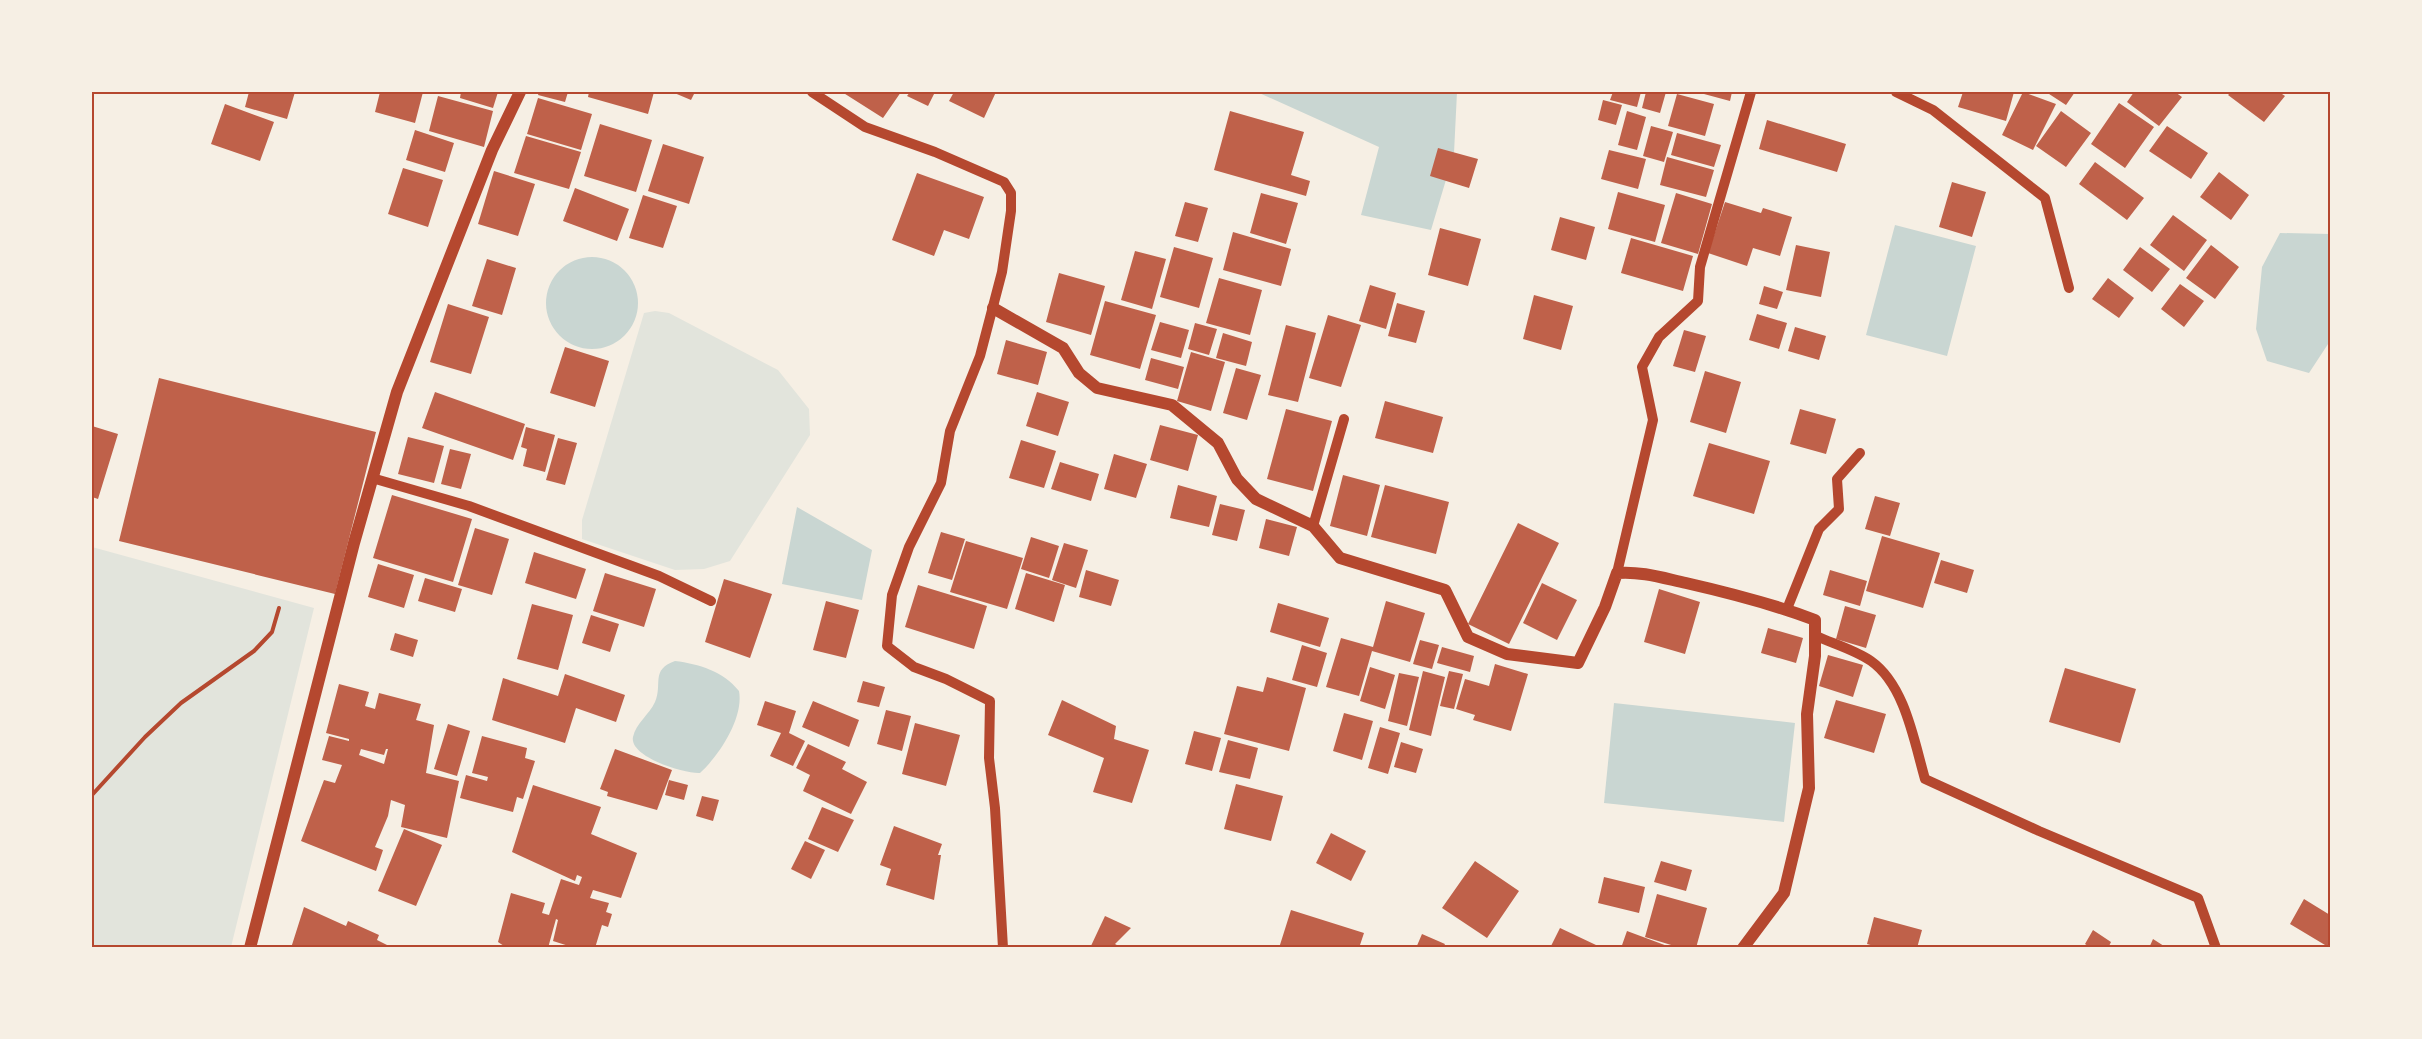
<svg xmlns="http://www.w3.org/2000/svg" width="2422" height="1039" viewBox="0 0 2422 1039" font-family="'Work Sans',sans-serif">
<style>
.green{fill:#e2e4dc}
.water{fill:#c9d6d2}
.building{fill:#bf614a;fill-rule:evenodd}
.lines{fill:none;stroke-linecap:round;stroke-linejoin:round}
.path{stroke:#b5482f;stroke-width:4}
.tertiary{stroke:#b5482f;stroke-width:10}
.secondary{stroke:#b5482f;stroke-width:12}
.neatline{fill:none;stroke:#b5482f;stroke-width:2}
</style>
<rect width="100%" height="100%" fill="#f6efe4"/>
<path class="green" d="M655,311L669,313L778,370L809,409L810,435L730,561L704,569L675,570L582,539V520L644,313Z
M92,547L314,608L231,947H92Z"/>
<path class="water" d="M1257,92H1457L1454,153L1431,230L1361,215L1379,147Z
M1895,225L1976,246L1947,356L1866,335Z
M2280,233L2330,234V341L2309,373L2267,361L2256,329L2262,267Z
M546 303a46 46 0 1 1 92 0a46 46 0 1 1-92 0Z
M797,507L872,550L862,600L782,584Z
M675,661C699,664 723,671 739,691C744,718 719,756 700,773C685,774 629,757 633,737C636,723 649,715 655,702C663,684 650,670 675,661Z
M1614,703L1795,723L1784,822L1604,803Z"/>
<path class="building" d="M249,92H295L287,119L245,107Z
M380,92H423L415,123L375,112Z
M461,92H498L493,108L460,98Z
M539,92H568L565,102L538,95Z
M589,92H654L648,114L588,97Z
M672,92H695L691,100Z
M842,92H901L883,118Z
M910,92H935L928,106L907,96Z
M954,92H996L984,118L949,101Z
M1613,92H1641L1637,107L1610,100Z
M1646,92H1666L1660,113L1642,108Z
M1705,92H1732L1730,101L1704,94Z
M1963,92H2014L2006,121L1958,107Z
M2023,92L2056,104L2033,150L2002,135Z
M2046,92H2075L2066,105Z
M2134,92H2175L2182,97L2159,126L2127,102Z
M2231,92H2279L2285,96L2264,122L2228,95Z
M1677,94L1714,104L1705,136L1668,126Z
M438,96L493,111L484,147L429,131Z
M538,98L592,114L581,150L527,134Z
M1603,100L1622,105L1616,125L1598,120Z
M2119,103L2154,127L2125,168L2091,144Z
M225,104L274,122L260,161L211,144Z
M1230,111L1304,132L1291,175L1310,181L1306,196L1214,170Z
M1627,111L1646,117L1637,150L1618,145Z
M2061,111L2091,133L2066,167L2036,146Z
M1767,120L1846,144L1837,172L1759,149Z
M600,124L652,140L636,192L584,176Z
M1651,126L1673,132L1664,162L1643,156Z
M2167,126L2208,153L2191,179L2149,151Z
M415,130L454,143L445,172L406,160Z
M1677,133L1721,145L1714,167L1671,155Z
M526,136L581,152L569,189L514,173Z
M663,144L704,157L689,204L648,191Z
M1438,148L1478,159L1469,188L1430,176Z
M1609,150L1646,159L1638,189L1601,179Z
M1667,157L1714,170L1706,197L1660,185Z
M2095,162L2144,198L2127,220L2079,184Z
M403,168L443,180L428,227L388,214Z
M494,171L535,184L518,236L478,224Z
M2219,172L2249,195L2231,220L2200,197Z
M917,173L984,197L969,239L944,230L934,256L892,240Z
M1952,182L1986,192L1972,237L1939,227Z
M575,188L629,209L617,241L563,221Z
M1618,192L1665,205L1655,242L1608,229Z
M1261,193L1298,203L1286,244L1250,233Z
M1676,193L1712,204L1698,254L1661,243Z
M643,195L677,206L663,248L629,238Z
M1185,202L1208,208L1198,242L1175,236Z
M1725,202L1761,213L1763,208L1792,217L1780,256L1753,248L1747,266L1708,253Z
M2173,215L2207,240L2184,271L2150,245Z
M1560,217L1595,227L1586,260L1551,250Z
M1440,228L1481,239L1468,286L1428,275Z
M1233,232L1291,249L1281,286L1223,270Z
M1631,238L1693,256L1683,291L1621,273Z
M1796,245L1830,252L1821,297L1786,290Z
M2211,245L2239,267L2215,299L2186,278Z
M1174,247L1213,258L1199,308L1160,297Z
M2140,247L2170,269L2152,292L2123,270Z
M1135,251L1166,259L1152,309L1121,300Z
M487,259L516,268L502,315L472,306Z
M1059,273L1105,286L1091,335L1046,322Z
M1219,278L1262,290L1250,335L1206,323Z
M2108,278L2134,298L2119,318L2092,299Z
M2180,284L2204,301L2184,327L2161,309Z
M1370,285L1396,293L1386,329L1359,321Z
M1764,286L1783,292L1777,309L1759,304Z
M1534,295L1573,306L1561,350L1523,339Z
M1105,301L1156,315L1140,369L1090,355Z
M1397,303L1425,311L1416,343L1388,336Z
M448,304L489,317L471,374L430,362Z
M1757,314L1787,323L1779,349L1749,340Z
M1328,315L1361,325L1341,387L1309,378Z
M1160,322L1189,330L1181,358L1151,350Z
M1195,323L1217,329L1209,355L1188,349Z
M1286,325L1316,333L1298,402L1268,395Z
M1795,327L1826,336L1819,360L1788,351Z
M1684,330L1706,336L1695,372L1673,366Z
M1223,333L1252,342L1246,366L1216,358Z
M1006,340L1047,352L1038,385L997,374Z
M565,347L609,361L595,407L550,393Z
M1191,352L1225,362L1211,411L1177,401Z
M1151,358L1184,367L1178,389L1145,380Z
M1236,368L1261,375L1247,420L1223,413Z
M1705,371L1741,382L1726,433L1690,422Z
M159,378L376,432L335,594L119,541Z
M435,392L525,424L513,460L422,428Z
M1037,392L1069,402L1058,436L1026,426Z
M1385,401L1443,417L1433,453L1375,438Z
M1286,409L1332,421L1313,491L1267,479Z
M1800,409L1836,419L1826,454L1790,444Z
M1160,425L1198,435L1188,471L1150,460Z
M92,426L118,434L98,499L92,497Z
M526,427L555,435L545,472L523,466L527,449L521,447Z
M408,437L444,446L434,483L398,474Z
M558,438L577,443L565,485L546,480Z
M1021,440L1056,451L1044,488L1009,478Z
M1709,443L1770,461L1754,514L1693,496Z
M450,449L471,454L461,489L441,484Z
M1114,454L1147,464L1136,498L1104,489Z
M1060,462L1099,474L1091,501L1051,489Z
M1343,475L1380,485L1367,536L1330,526Z
M1178,485L1217,496L1209,527L1170,518Z
M1385,485L1449,502L1436,554L1371,537Z
M392,495L472,519L453,582L373,558Z
M1875,496L1900,503L1890,536L1865,529Z
M1220,504L1245,510L1237,541L1212,535Z
M1266,519L1297,527L1289,556L1259,548Z
M1518,523L1559,543L1509,644L1468,624Z
M475,528L509,539L492,595L458,585Z
M941,532L965,539L952,580L928,573Z
M1882,536L1940,553L1923,608L1866,591Z
M1031,537L1059,546L1049,578L1021,569Z
M966,541L1023,558L1007,609L950,592Z
M1064,543L1088,550L1076,588L1052,580Z
M534,552L586,569L576,599L525,583Z
M1941,560L1974,570L1967,593L1934,583Z
M378,564L414,575L404,608L368,597Z
M1086,570L1119,580L1111,606L1079,597Z
M1830,570L1867,581L1860,606L1823,595Z
M605,573L656,589L644,627L593,611Z
M1026,573L1065,585L1054,622L1015,609Z
M425,578L462,589L455,612L418,601Z
M724,579L772,594L750,658L705,642Z
M1542,583L1577,600L1557,640L1523,623Z
M918,585L987,606L974,649L905,627Z
M1659,589L1700,602L1685,654L1644,642Z
M826,601L859,610L846,658L813,650Z
M1386,601L1425,613L1410,662L1372,651L1359,696L1326,687L1341,638L1373,647Z
M1278,603L1329,618L1320,647L1270,632Z
M532,604L573,615L558,670L517,659Z
M1845,606L1876,615L1866,648L1836,639Z
M591,615L619,624L610,652L582,643Z
M1768,628L1803,638L1796,663L1761,653Z
M395,633L418,640L413,657L390,650Z
M1420,640L1439,645L1432,669L1413,664Z
M1302,645L1327,653L1317,687L1292,680Z
M1442,647L1474,656L1470,672L1437,663Z
M1828,655L1863,665L1853,697L1819,686Z
M1495,664L1528,674L1511,731L1473,720L1475,715L1456,709L1465,679L1489,686Z
M1370,667L1395,675L1385,709L1360,701Z
M2065,668L2136,689L2120,743L2049,722Z
M1423,671L1445,677L1431,736L1409,730Z
M1449,671L1463,674L1454,709L1440,706Z
M1399,673L1419,677L1407,726L1388,721Z
M565,674L625,695L616,722L576,708L565,743L492,720L503,678L558,696Z
M1267,677L1306,688L1289,751L1224,734L1237,686L1263,692Z
M863,681L885,687L879,707L857,702Z
M339,684L369,692L365,706L375,709L379,693L421,704L416,720L434,725L426,773L459,781L447,838L401,827L405,805L391,800L388,816L375,847L383,850L376,871L301,841L324,780L335,783L342,765L322,760L329,736L349,741V739L326,733ZM361,749L384,755L386,749H388L384,764L359,755Z
M1062,700L1116,726L1114,739L1149,750L1132,803L1093,792L1104,758L1048,735Z
M1836,700L1886,714L1874,753L1824,738Z
M765,701L796,711L789,733L805,741L793,766L770,756L781,733L757,725Z
M813,701L859,720L849,747L802,727Z
M886,710L911,716L902,751L877,744Z
M1344,713L1373,721L1362,760L1333,751Z
M915,723L960,735L946,786L902,774Z
M448,724L470,731L457,776L434,769Z
M1380,727L1400,733L1388,774L1368,768Z
M1194,731L1221,738L1212,771L1185,764Z
M482,736L527,748L525,758L535,761L523,799L517,797L513,812L460,798L466,775L487,781L488,777L472,773Z
M1228,740L1258,748L1250,779L1219,772Z
M1401,742L1423,749L1416,773L1394,767Z
M808,744L846,762L842,769L867,782L851,814L803,791L810,775L796,768Z
M615,749L672,770L657,810L607,796L608,792L600,789Z
M669,780L688,785L684,800L665,795Z
M1236,784L1283,796L1271,841L1224,829Z
M533,785L601,807L591,834L637,853L621,898L593,890L590,898L609,903L606,912L612,914L608,927L602,925L595,948H575L553,941L558,920L556,919L548,948H507L498,942L511,893L545,903L542,913L549,915L561,879L579,885L582,877L577,875L575,881L512,852Z
M702,796L719,800L713,821L696,816Z
M822,807L854,820L838,852L808,839Z
M894,826L942,844L938,855H941L934,900L886,885L891,869L880,865Z
M404,829L442,845L416,906L378,891Z
M1331,833L1366,851L1351,881L1316,863Z
M805,841L825,850L811,879L791,869Z
M1475,861L1519,891L1487,938L1442,908Z
M1661,861L1692,870L1686,891L1654,882Z
M1604,877L1645,887L1639,913L1598,903Z
M1657,894L1707,908L1696,948H1681L1645,937Z
M2304,899L2330,915V948L2290,924Z
M304,907L346,926L348,921L379,935L377,940L393,948H291Z
M1291,910L1364,933L1359,948H1279Z
M1105,916L1131,928L1115,944L1122,948H1090Z
M1874,917L1922,930L1917,948H1881L1867,944Z
M1560,928L1596,945L1595,948H1550Z
M2093,930L2111,942L2108,948H2091L2085,944Z
M1627,931L1670,947V948H1621Z
M1422,934L1445,944L1443,948H1416Z
M2153,939L2167,948H2149Z"/>
<g class="lines">
<path class="path" d="M92,795L145,737L181,703L254,651L272,632L279,608"/>
<path class="tertiary" d="M812,92L865,127L935,152L1004,182L1011,193V211L1002,272L980,356L950,431L941,483L909,547L892,595L887,646L914,667L946,679L990,701L989,758L995,808L1003,948
M1896,92L1933,110L2045,198L2069,288
M372,478L469,506L659,576L711,601
M1313,526L1344,419
M1617,573L1653,420L1642,367L1659,337L1698,301L1700,267L1751,92
M1787,609L1819,529L1839,509L1837,479L1860,453
M1816,636C1834,644 1855,650 1871,661C1905,685 1914,741 1925,779L2039,831L2198,898L2216,948"/>
<path class="secondary" d="M993,308L1063,348L1079,373L1097,388L1172,405L1218,443L1237,479L1256,499L1313,526L1340,558L1445,590L1468,637L1507,654L1578,663L1605,607L1617,573C1641,571 1663,578 1686,583C1730,593 1773,604 1815,620V656L1807,714L1809,788L1784,893L1743,948
M250,948L354,543L397,392L492,150L520,92"/>
</g>
<rect width="2422" height="1039" fill="none" stroke="#f6efe4" stroke-width="186"/>
<rect x="93" y="93" width="2236" height="853" class="neatline"/>
</svg>
